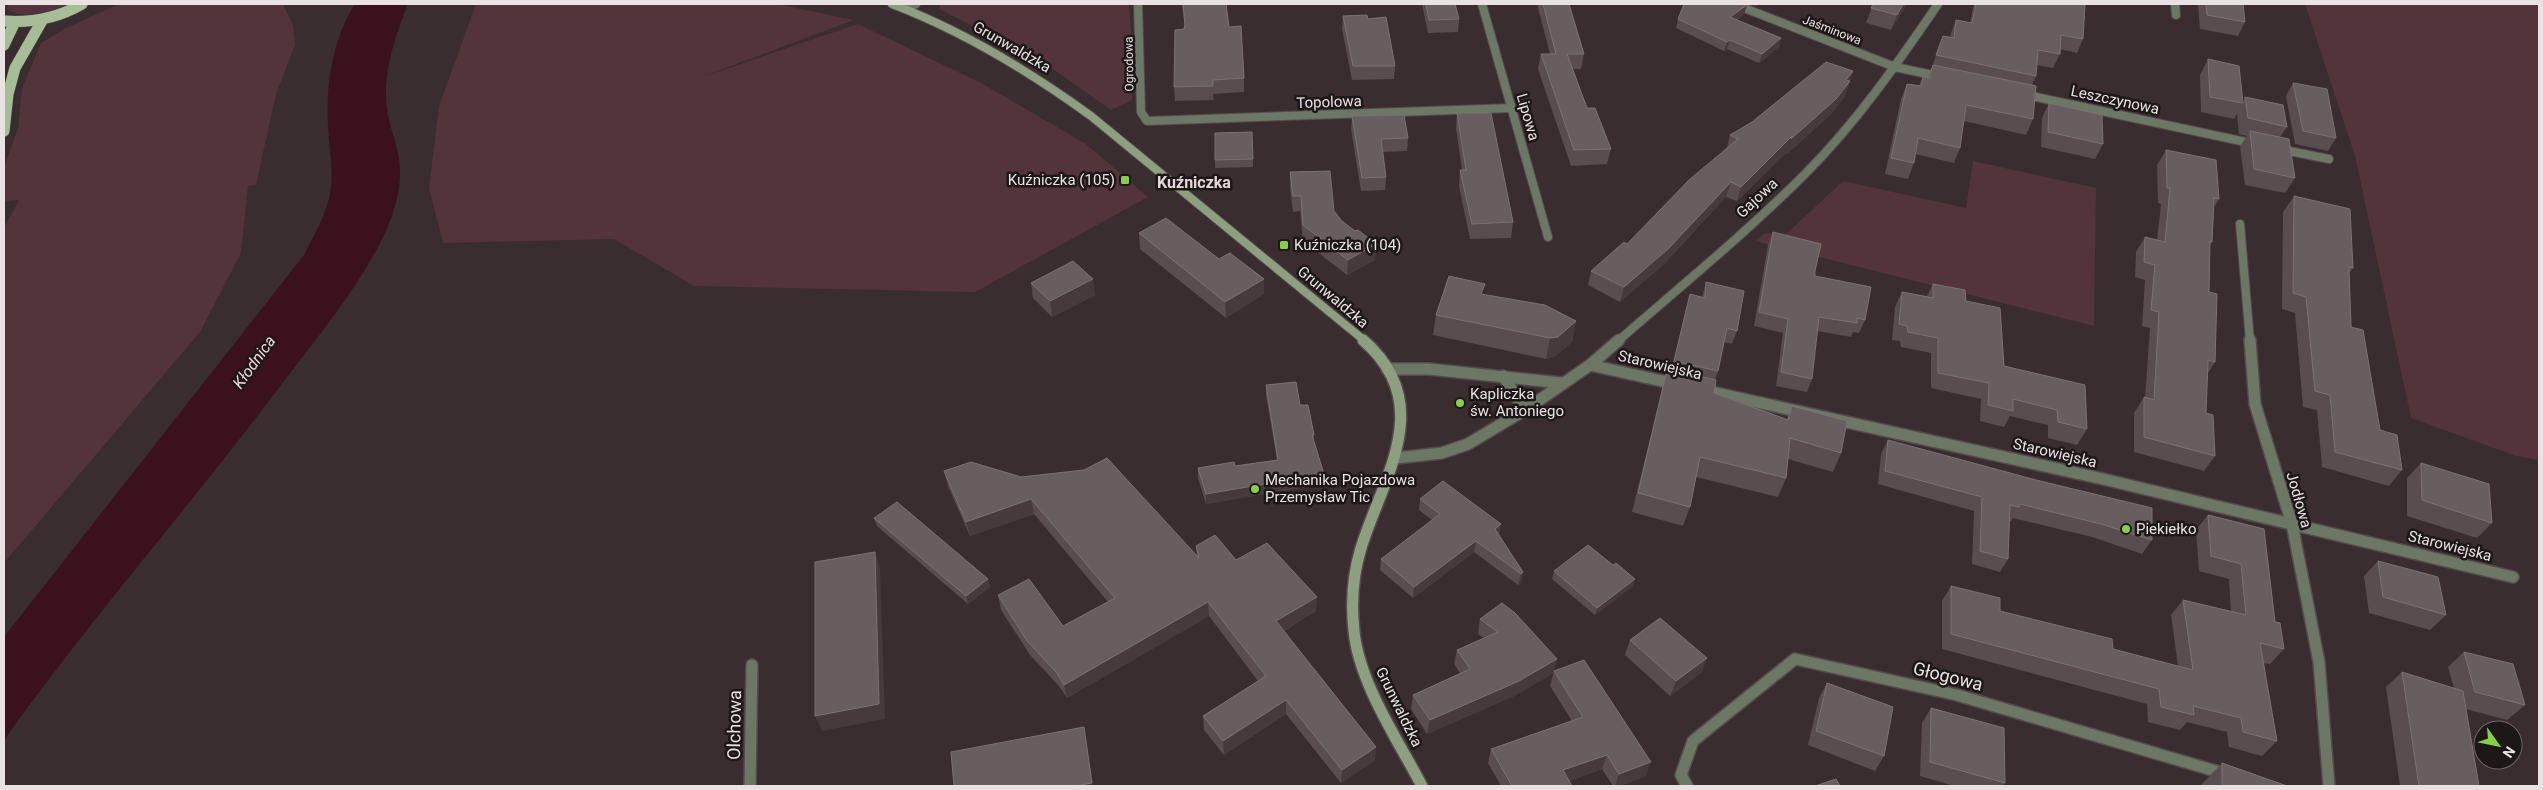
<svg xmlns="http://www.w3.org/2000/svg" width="2543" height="790" viewBox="0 0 2543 790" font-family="Roboto,sans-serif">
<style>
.green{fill:#52343a}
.water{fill:#3b111d}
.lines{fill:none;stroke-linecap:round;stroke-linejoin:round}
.street-far1-casing{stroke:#554a4c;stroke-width:10}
.street-casing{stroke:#554a4c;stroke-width:14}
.secondary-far1-casing{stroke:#554a4c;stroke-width:10}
.secondary-casing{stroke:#554a4c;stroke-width:14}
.primary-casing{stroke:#554a4c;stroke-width:12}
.street-far1{stroke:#6c7765;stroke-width:8}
.street{stroke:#6c7765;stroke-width:11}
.secondary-far1{stroke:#8d9e81;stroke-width:8}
.secondary{stroke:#8d9e81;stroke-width:11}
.primary{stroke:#a6bd97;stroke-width:11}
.wall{fill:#594d4f}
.shaded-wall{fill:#463a3c}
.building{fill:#685d5f;stroke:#7c7273}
.poi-dot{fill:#87cf4b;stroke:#1d1718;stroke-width:2}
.labels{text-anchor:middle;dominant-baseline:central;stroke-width:5;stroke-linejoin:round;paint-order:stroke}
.far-street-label{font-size:12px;fill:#e9e1e2;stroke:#1d1718}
.street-label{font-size:15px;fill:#e9e1e2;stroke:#1d1718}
.poi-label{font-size:15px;fill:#e9e1e2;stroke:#1d1718;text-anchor:start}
.neighbourhood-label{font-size:16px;font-weight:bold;fill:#e6d7d9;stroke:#1d1718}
.water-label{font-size:16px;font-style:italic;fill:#f8d5db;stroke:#1d1718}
.near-street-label{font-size:18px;fill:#e9e1e2;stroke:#1d1718}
</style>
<rect width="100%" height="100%" fill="#392d2f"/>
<path class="green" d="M8,4H68C51,11 24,21 7,9Z
M119,4H283L293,25L295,45L276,94L256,185L248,186L241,253L200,332L4,563V228L19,200L4,201V167L18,128L22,88L41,43L64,29Z
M476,4H777L854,20L702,77L858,24L983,84L1086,144L1148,197L975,292L694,286L614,239L443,243L429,188L439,106Z
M941,4H1129L1134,64L1132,100L1111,110L1040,60L939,9Z
M2305,4H2539V460L2516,456L2411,418L2355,156Z
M1973,161L2096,188L2094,326L1755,241L1765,233L1785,235L1843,181L1966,208Z"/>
<path class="water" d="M355,4H408C395,36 382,75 387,110C390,130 400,150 400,170C401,194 391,224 379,245C353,295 315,340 281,385C191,505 91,618 4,740V637L304,255C313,237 324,218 329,199C335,174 329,150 328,126C326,84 332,40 355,4Z"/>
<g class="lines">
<defs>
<path id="street-far1" d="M1138,4L1141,112L1147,121L1512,108
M1482,4L1548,237
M1734,4L1895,67L1942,77
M2175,4L2176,15
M907,9L916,4
M2022,94L2255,144
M2279,149L2329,159
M2240,224L2250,341
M1618,341C1681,286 1746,233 1805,174C1856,123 1897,64 1938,4"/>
<path id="street" d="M2250,340L2255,404L2292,524L2319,662L2329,786
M1590,365L2103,479L2513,577
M1387,369H1429L1562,383
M1503,376L1525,410
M1396,458L1442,453L1468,444L1525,410L1590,365L1619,340
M750,786L752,665
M1687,786L1681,775L1693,741L1795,659L1957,695L2226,774"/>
<path id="secondary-far1" d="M892,4C963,31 1029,71 1091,116L1365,341"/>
<path id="secondary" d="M1363,340C1437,404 1383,477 1361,548C1353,574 1351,604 1354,631C1359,683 1398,740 1422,786"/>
<path id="primary" d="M4,21C32,23 58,18 82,4
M4,45L15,22
M4,131L8,94L15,68L43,19"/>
</defs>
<use href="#street-far1" class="street-far1-casing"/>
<use href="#street" class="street-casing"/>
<use href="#secondary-far1" class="secondary-far1-casing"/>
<use href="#secondary" class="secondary-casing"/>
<use href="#primary" class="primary-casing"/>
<use href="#street-far1" class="street-far1"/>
<use href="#street" class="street"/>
<use href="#secondary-far1" class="secondary-far1"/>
<use href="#secondary" class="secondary"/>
<use href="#primary" class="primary"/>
</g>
<path class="wall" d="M1182,4H1226L1229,27L1244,78V92L1213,94L1214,100L1175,101L1174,87L1185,28Z
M1422,4H1455L1459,19L1458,32L1428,33Z
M1537,4H1569L1584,54L1581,69H1573L1587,108L1611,149L1607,164L1571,166L1538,69L1541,54H1550Z
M1749,4H1759L1756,6Z
M1873,4H1907L1891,30L1866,23Z
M1974,4H2085L2083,39L2077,53L2060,49V54L2053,68L2037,65L2036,76L2032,85L2033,119L2026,135L1964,121L1960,148L1954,163L1915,154L1914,163L1908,179L1885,174L1901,99L1907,84L1919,86L1923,77L1928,78L1943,36L1950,38L1951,33L1956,20L1970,23Z
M2198,4H2243L2245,22L2238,36L2200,29Z
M1747,5L1744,14L1737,20L1781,38L1779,47L1759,63L1727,49L1724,51L1676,28L1678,19Z
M1343,16L1395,66L1394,79L1352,80L1342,29Z
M2208,59L2243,102L2245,97L2287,127L2280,137L2295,178L2285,193L2245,185L2240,146L2247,136L2239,134L2237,114L2234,119L2201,112L2200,75Z
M1853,71L1845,96L1831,114L1787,154L1788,151L1737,201L1726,197L1664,264L1620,302L1588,285L1591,271L1627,244L1727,148L1730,135Z
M2293,83L2336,138L2328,151L2295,144L2286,96Z
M2049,103L2103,144L2095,159L2041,147L2042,118Z
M1457,113L1513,222L1511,238L1470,239L1459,186L1460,170H1462L1456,129Z
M1352,116L1408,138L1407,151L1382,152L1386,177L1385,190L1361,191L1351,129Z
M1215,133L1253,159V167L1215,168Z
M2166,150L2219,199L2214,207L2212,242L2210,245L2209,292L2215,362L2208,373L2206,413L2215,456L2204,471L2134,452V413L2144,397L2145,398L2150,328L2142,326L2145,280L2135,277L2136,252L2145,237L2157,240L2161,204L2158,203L2157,165Z
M1290,172L1334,211L1342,221L1355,231L1376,244L1375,260L1347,275L1303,241L1300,211L1293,212L1290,188Z
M2294,196L2353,268L2349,273L2351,327L2380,430L2402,470L2389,486L2322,467L2317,410L2303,407L2295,313L2282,309L2283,212Z
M1773,232L1815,271V276L1865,320L1859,333L1853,332L1851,337L1817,331L1812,379L1807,392L1776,386L1783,333L1754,326L1768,245Z
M1139,233L1219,259L1264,294L1226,318L1140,249Z
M1706,282L1737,331L1732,344L1724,342L1718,371L1715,380L1714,393L1787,419L1792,406L1841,453L1833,472L1788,459L1786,478L1778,497L1696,477L1690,507L1683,526L1632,512L1661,394L1666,374L1670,375L1690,294L1702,297Z
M1031,283L1095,295L1052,317L1033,298Z
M1933,284L1966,301L2004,366L2087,429L2077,445L2048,438V425L2010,416L2004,427L1980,421L1981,399L1931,388V353L1901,347L1900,341L1892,340L1895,307L1902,292L1927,296Z
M1483,295L1576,321L1572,342L1554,357L1546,359L1433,335L1436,315Z
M1266,385L1300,405L1314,435V441L1324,484L1206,504L1198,478V468L1235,466L1277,460L1266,395Z
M1888,440L2152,540L2142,554L2092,537L2013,518L2011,521H2009L2008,559L2000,572L1972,564L1974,511L1878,484L1881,454Z
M971,462L1197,555L1196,546L1236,560L1316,611L1284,631L1375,760L1341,783L1286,714L1224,755L1204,730L1203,716L1258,681L1209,616L1067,698L1059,686L1030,655L1001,610L998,595L1063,626L1108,602L1034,514L970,536L948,486L944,471Z
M2421,463L2492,523L2477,538L2407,516V478Z
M1420,499L1499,535L1523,572L1521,583L1518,585L1474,552L1413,598L1380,570L1381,559L1432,520L1419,510Z
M2208,515L2264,529L2275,622L2284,649L2270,664L2263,663L2277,741L2262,756L2229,747L2227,732L2187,722L2180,730L2148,722L2147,704L1942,649V601L1951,586L2000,611L2113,649L2178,666L2171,615L2183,600L2231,611L2229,579L2199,571L2196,530Z
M874,518L988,579L990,587L968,604L877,526Z
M2378,561L2446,615L2430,630L2369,613L2364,576Z
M1554,571L1633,586L1595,615L1552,579Z
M1480,619L1557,659L1553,673L1516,695L1427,734L1411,709L1413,695L1460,673L1454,664L1457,650L1484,638L1478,634Z
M1630,640L1707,658L1701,673L1670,696L1625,655Z
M2464,652L2525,705L2507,720L2466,709L2479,786H2400L2386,687L2402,672L2454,688L2448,667Z
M1554,671L1646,776L1620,786H1613L1602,769L1569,781L1572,786H1501L1488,763L1491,749L1572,721L1550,686Z
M1827,683L1884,756L1875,771L1808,745L1819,698Z
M1931,708L2005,783L2002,786H1954L1920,776L1922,723Z
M2222,763L2287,786H2202V784Z"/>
<path class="shaded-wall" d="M1903,4H1907L1891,30L1897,15Z
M1747,5L1744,14L1728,26L1730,17Z
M1781,38L1779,47L1759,63L1762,54Z
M1730,40L1727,49L1724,51L1727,42Z
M1853,71L1845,96L1831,114L1787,154L1791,139L1846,80Z
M1792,136L1788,151L1737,201L1741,187Z
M1731,182L1726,197L1664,264L1620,302L1624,287Z
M1376,244L1375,260L1347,275L1348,260Z
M1093,279L1095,295L1052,317L1050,301Z
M1264,279V294L1226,318L1225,302Z
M1576,321L1572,342L1554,357L1546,359L1550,338Z
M1324,474V484L1206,504V494Z
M1031,499L1034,514L970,536L966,522Z
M1501,524L1499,535L1495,529Z
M1476,541L1474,552L1413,598L1414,587Z
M875,552L880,568L885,719L822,731L815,716Z
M1523,572L1521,583L1518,585L1521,574Z
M988,579L990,587L968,604L966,596Z
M1635,579L1633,586L1595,615L1597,608Z
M1317,597L1316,611L1276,635V621Z
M1208,602L1209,616L1067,698L1064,685Z
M1707,658L1701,673L1670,696L1676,681Z
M1557,659L1553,673L1516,695L1427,734L1430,720Z
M1286,700V714L1224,755L1223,741Z
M1084,727L1093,786H1075Z
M1376,747L1375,760L1341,783L1342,770Z
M1607,755L1602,769L1559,784L1563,770Z
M1651,762L1646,776L1620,786H1615L1619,774Z"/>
<path class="building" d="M1183,4H1226L1229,27L1241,26L1244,78L1213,80V86L1174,87L1175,30L1184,29L1185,25Z
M1426,4H1455L1459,19L1429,20Z
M1543,4H1569L1584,54H1567L1587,108H1595L1611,149L1574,150L1541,54H1556Z
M1684,4H1743L1747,5L1730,17L1781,38L1762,54L1730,40L1727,42L1678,19Z
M1873,4H1903L1897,15L1871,8Z
M1976,4H2085L2083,39L2061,35L2060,54L2038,50L2036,76L1936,55L1943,36L1954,38L1956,20L1972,23Z
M2206,4H2243L2245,22L2207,15Z
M1367,15L1368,19L1386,17L1395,66H1353L1343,16Z
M2208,59L2239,66L2243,103L2210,97Z
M1826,62L1853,71L1846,80L1850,81L1836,99L1791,139L1792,136L1741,187L1731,182L1668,249L1624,287L1591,271L1624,242L1627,244L1690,179L1738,139L1730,135L1752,122Z
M1933,65L2036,86L2033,119L1966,105L1960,148L1918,138L1914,163L1891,158L1907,84L1921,86L1923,77L1929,78Z
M2293,83L2327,89L2336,138L2303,131Z
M2245,97L2283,105L2287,127L2248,118Z
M2049,103L2102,115L2103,144L2048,132Z
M1457,113H1491L1513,222L1472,224L1460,170H1466Z
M1404,115L1408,138L1381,139L1386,177L1362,178L1352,116Z
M2250,131L2289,139L2295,178L2254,169Z
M1252,132L1253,159L1215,160V133Z
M2166,150L2216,160L2219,199L2214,198L2212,242L2210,241L2209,292L2217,294L2215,362L2208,360L2206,413L2213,415L2215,456L2144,437V397L2154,400L2159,312L2151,310L2155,265L2144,262L2145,237L2165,242L2170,188H2167Z
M1330,171L1334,211L1342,221L1355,231L1358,230L1376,244L1348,260L1303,225L1301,196H1293L1290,172Z
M2294,196L2350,209L2353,268L2349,267L2351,327L2363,330L2380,430L2397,435L2402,470L2335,452L2330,395L2315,391L2306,297L2293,293Z
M1166,218L1219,259L1230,253L1264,279L1225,302L1139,233Z
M1773,232L1821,244L1815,271V276L1871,287L1865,320L1857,318V323L1819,317L1812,379L1781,372L1788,319L1759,312Z
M1073,261L1093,279L1050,301L1031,283Z
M1449,276L1485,284L1481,294L1545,305L1576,321L1558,337L1550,338L1436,315Z
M1706,282L1744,291L1737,331L1727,328L1718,371L1674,361L1690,294L1705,298Z
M1933,284L1965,290L1966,301L2000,308L2004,366L2085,385L2087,429L2058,422L2057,410L2013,399V411L1988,405L1989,383L1938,373V338L1908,332L1907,326L1899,324L1902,292L1933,298Z
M1672,370L1716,380L1714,393L1788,420L1792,406L1847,421L1841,453L1790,438L1786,478L1700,457L1690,507L1638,493L1666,374L1671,375Z
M1296,382L1300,405H1308L1314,435H1312L1324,474L1206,494L1198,468L1234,462L1235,466L1278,460L1266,385Z
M1888,440L2036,480L2152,508V540L2101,524L2020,504L2019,507L2010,505L2008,559L1980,551L1982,497L1885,471Z
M1107,458L1199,558L1196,546L1215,535L1236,560L1267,543L1317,597L1276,621L1376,747L1342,770L1286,700L1223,741L1203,716L1266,676L1208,602L1064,685L1056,672L1027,641L998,595L1029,579L1063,626L1115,598L1031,499L966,522L944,471L971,462L1021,477L1084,470Z
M2421,463L2489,484L2492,523L2422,500Z
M1443,481L1501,524L1495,529L1523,572L1521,574L1476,541L1414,587L1381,559L1440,514L1420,499Z
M897,502L988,579L966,596L874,518Z
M2208,515L2264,529L2275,622L2280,623L2284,649L2260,643L2277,741L2243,732L2241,718L2193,706L2194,715L2161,707L2159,689L1951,634V586L2000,598V611L2112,639L2113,649L2193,670L2183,600L2246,615L2241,564L2211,556Z
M1588,545L1613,565L1616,563L1635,579L1597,608L1554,571Z
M875,552L879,704L815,716V562Z
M2378,561L2438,577L2446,615L2383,597Z
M1502,603L1515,613L1557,659L1519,681L1430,720L1413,695L1470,669L1457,650L1498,632L1480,619Z
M1660,618L1707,658L1676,681L1630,640Z
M2464,652L2513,664L2525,705L2475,692Z
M1584,660L1651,762L1619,774L1607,755L1563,770L1572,786H1512L1491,749L1583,717L1554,671Z
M2402,672L2463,691L2479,786H2419Z
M1827,683L1893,707L1884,756L1816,731Z
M1931,708L2004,728L2005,783L1930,762Z
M1084,727L1092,783L1075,786H954L951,752Z
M2222,763L2287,786H2222Z
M1836,779L1840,786H1815Z"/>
<g class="poi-dot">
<rect x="1120" y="175" width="10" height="10" rx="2.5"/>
<rect x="1279" y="240" width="10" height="10" rx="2.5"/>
<circle cx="1460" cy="403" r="5"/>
<circle cx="1255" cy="489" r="5"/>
<circle cx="2126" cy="529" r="5"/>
</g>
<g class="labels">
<g class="far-street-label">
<text transform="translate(1832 30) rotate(21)">Jaśminowa</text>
<text transform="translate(1129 64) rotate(-91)">Ogrodowa</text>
</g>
<g class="street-label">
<text transform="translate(1012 47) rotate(30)">Grunwaldzka</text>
<text transform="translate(2115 100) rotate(12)">Leszczynowa</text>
<text transform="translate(1329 102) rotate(-2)">Topolowa</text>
<text transform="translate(1528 117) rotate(74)">Lipowa</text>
<text transform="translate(1757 198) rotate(-43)">Gajowa</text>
<text transform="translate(1333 297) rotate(40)">Grunwaldzka</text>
<text transform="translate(1660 365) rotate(13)">Starowiejska</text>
<text transform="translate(2055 453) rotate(13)">Starowiejska</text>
<text transform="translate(2299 500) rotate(74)">Jodłowa</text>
<text transform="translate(2450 546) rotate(14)">Starowiejska</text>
<text transform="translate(1399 707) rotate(64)">Grunwaldzka</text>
</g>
<g class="poi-label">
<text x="1115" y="180" text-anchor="end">Kuźniczka (105)</text>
<text x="1294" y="245">Kuźniczka (104)</text>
<text x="1470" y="394">Kapliczka<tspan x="1470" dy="17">św. Antoniego</tspan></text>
<text x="1265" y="480">Mechanika Pojazdowa<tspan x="1265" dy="17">Przemysław Tic</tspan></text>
<text x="2136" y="529">Piekiełko</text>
</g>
<g class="neighbourhood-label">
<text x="1194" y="182">Kuźniczka</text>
</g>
<g class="water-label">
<text transform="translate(254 362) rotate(-54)">Kłodnica</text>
</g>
<g class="near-street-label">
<text transform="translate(1948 676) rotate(14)">Głogowa</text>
<text transform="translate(734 725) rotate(-89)">Olchowa</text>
</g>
</g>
<rect width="2543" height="790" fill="none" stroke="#e9e1e2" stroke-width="10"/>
<g transform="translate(2498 745) rotate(123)"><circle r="24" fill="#1d1718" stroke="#6f6869"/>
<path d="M0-4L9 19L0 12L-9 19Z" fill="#87cf4b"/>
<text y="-8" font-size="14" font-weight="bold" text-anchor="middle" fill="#e9e1e2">N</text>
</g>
</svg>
